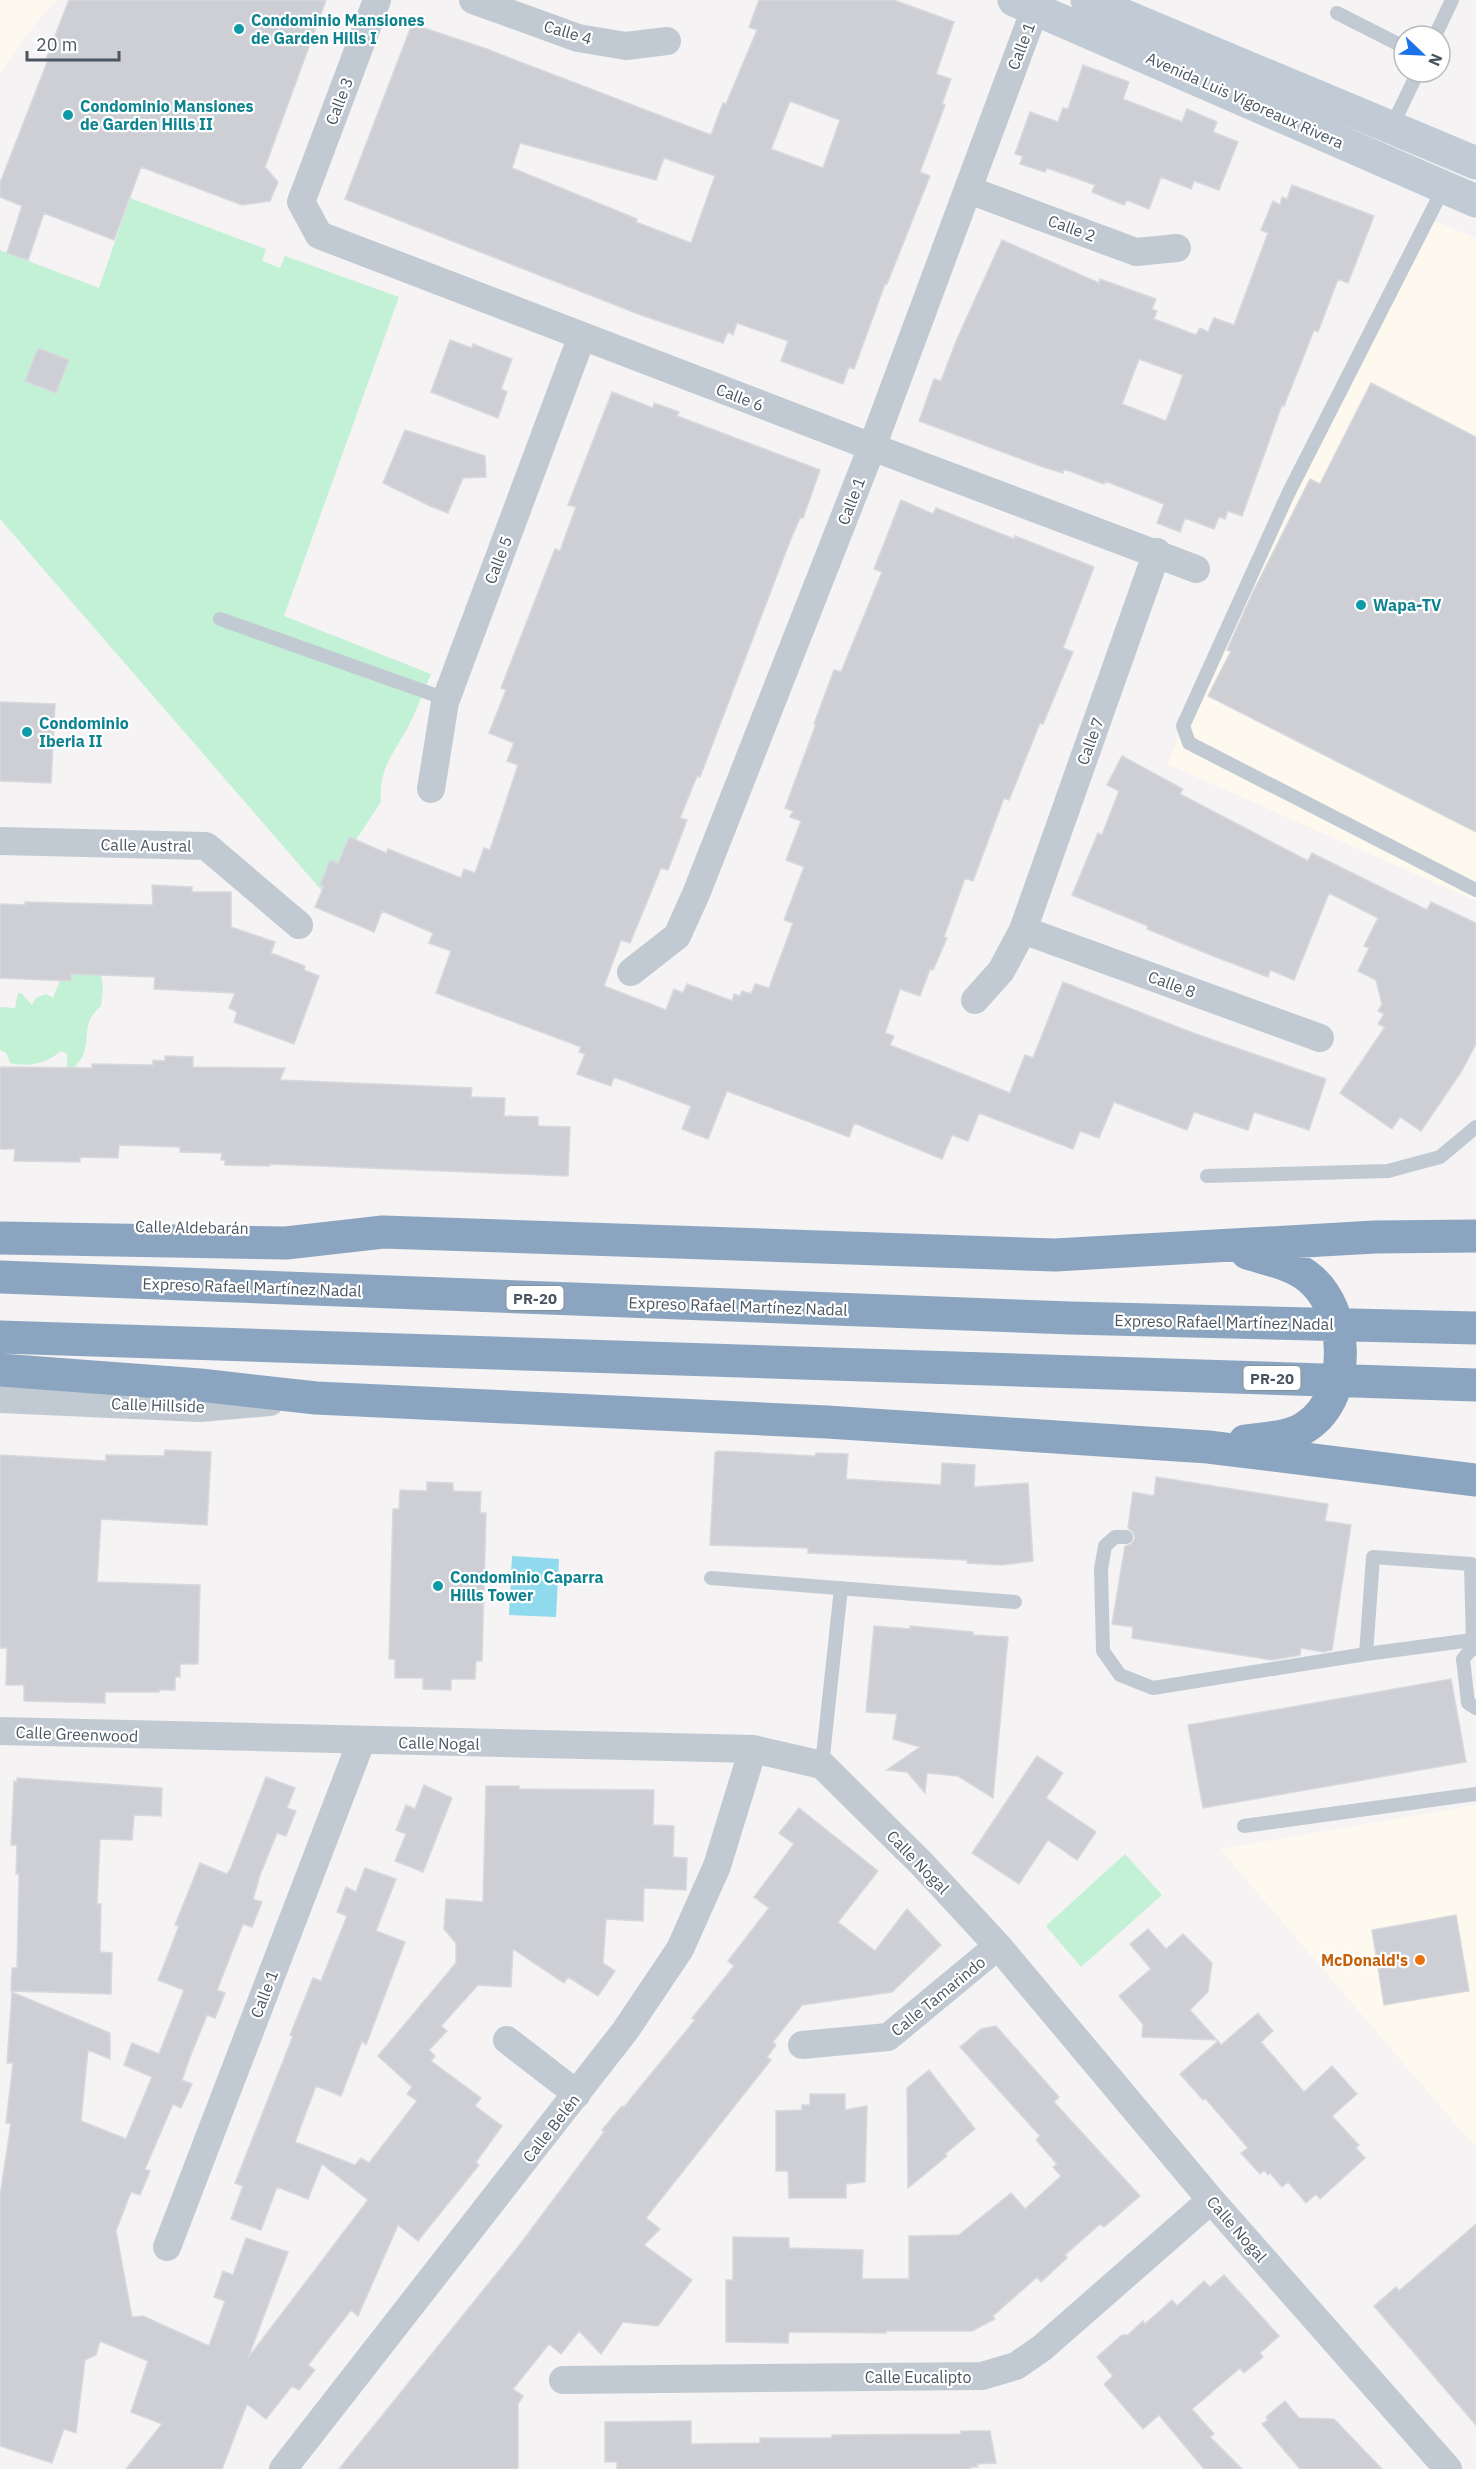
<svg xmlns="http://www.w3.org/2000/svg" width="1476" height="2469" viewBox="0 0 1476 2469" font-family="'IBM Plex Sans',sans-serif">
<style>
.commercial{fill:#fdf9ef}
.green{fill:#c3f1d5}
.water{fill:#90daee}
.building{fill:#cdcfd5;stroke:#d7d9de;stroke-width:1.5;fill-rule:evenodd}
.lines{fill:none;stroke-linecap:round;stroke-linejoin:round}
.service{stroke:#c1cad2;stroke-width:14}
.minor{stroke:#c1cad2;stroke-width:28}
.secondary{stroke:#c1cbd6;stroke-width:33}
.motorway{stroke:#8ba5c1;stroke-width:33}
.culture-dot{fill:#0f9aa8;stroke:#fff;stroke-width:2}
.food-dot{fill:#e8710a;stroke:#fff;stroke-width:2}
.labels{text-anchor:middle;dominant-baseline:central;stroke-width:4.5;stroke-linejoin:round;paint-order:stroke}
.shield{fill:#fff;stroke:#808990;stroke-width:1.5}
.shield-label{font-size:15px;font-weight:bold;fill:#4a5661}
.culture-label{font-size:16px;font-weight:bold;fill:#0d838f;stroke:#fff;text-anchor:start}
.street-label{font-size:16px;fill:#4a5661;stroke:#fff}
.food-label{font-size:16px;font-weight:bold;fill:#c56008;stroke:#fff;text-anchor:end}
</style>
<rect width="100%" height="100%" fill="#f5f3f3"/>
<path class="commercial" d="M0,0H58L40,17L0,74Z
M1425,217L1476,238V901L1167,764Z
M1476,1805V2148L1220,1849Z"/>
<path class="green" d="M130,198L266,249L262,261L280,268L285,256L399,297L284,616L431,674C424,690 418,707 410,723C396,751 378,767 381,802L322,891L0,519V250L99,288Z
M72,964L101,975L103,988L101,1006C81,1023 91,1034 83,1055C81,1060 75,1066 72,1071L67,1067V1054L61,1051C45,1064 30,1067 10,1063L6,1053L0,1050V1007L15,1008L18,993H21L32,1005L36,998L46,994L53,998L60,980L71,981Z
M1125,1854L1162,1895L1081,1967L1046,1926Z"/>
<path class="water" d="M512,1556L559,1559L556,1617L509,1615Z"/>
<path class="building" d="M69,0H326L265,167L278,182L270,201L242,205L141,167L114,240L44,213L28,260L7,253L22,206L0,197V183L48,60L46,59Z
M759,0H894L954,22L936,74L951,79L942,104L945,105L920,172L930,176L887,284H885L854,369L849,367L843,384L781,361L788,341L737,323L733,335L728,332L723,343L641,315L345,199L412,24L484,48L711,135L723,103L726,104L757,30L749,27ZM790,101L840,120L823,168L771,149ZM520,143L656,180L664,158L715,176L691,243L636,222L637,219L512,168Z
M1083,65L1129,82L1123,99L1182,122L1187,109L1217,122L1213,132L1238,142L1219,190L1194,181L1191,189L1161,177L1149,209L1127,200L1124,205L1092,192L1095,185L1047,168L1045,172L1020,164L1023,156L1015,154L1030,112L1058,122L1063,108L1068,109Z
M1292,185L1374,216L1348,283L1338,279L1318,332L1314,330L1284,406L1282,405L1242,516L1228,511L1225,519L1219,517L1214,529L1185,518L1180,532L1157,523L1164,504L1105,481L1104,484L1064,469L1063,473L1043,467L919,421L934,379L941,381L957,339L1002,240L1099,283L1100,279L1156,299L1152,309L1157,311L1154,319L1196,335L1200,328L1208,332L1214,318L1234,325L1268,233L1261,230L1273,201L1280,205L1282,197L1287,199ZM1139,359L1183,375L1166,421L1122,404Z
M450,340L472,348L473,344L512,359L501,389L507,392L498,418L431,392Z
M38,348L69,360L56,393L25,381Z
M1371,383L1476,437V832L1208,696L1231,651L1227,650L1252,594L1310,479L1320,484Z
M612,392L653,408L654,403L679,412L677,416L820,470L803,518H800L790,541L700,777L697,776L680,818L687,820L668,870L661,868L630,943L621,940L604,986L666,1010L674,989L683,993L687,984L732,1001L734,994L740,996L742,991L751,994L755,984L769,988L793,923L784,920L804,867L786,860L801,821L790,817L793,811L785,808L816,724H814L834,670L841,672L882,572L874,569L901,500L933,514L936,508L1014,539L1015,536L1094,567L1063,648L1073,652L1043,724L1040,723L1009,800L1004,798L973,881L965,878L944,937L947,938L933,970L930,969L920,996L900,989L885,1033L894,1036L890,1045L1010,1093L1025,1055L1033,1058L1063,982L1193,1033L1326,1079L1309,1130L1254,1112L1248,1130L1194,1112L1187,1130L1114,1102L1099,1138L1080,1131L1073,1149L979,1113L968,1141L952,1135L942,1159L854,1123L849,1137L727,1091L708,1139L682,1129L691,1106L614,1077L611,1086L577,1074L585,1054L579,1052L581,1047L436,993L451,951L429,943L433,933L382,911L374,932L315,907L324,886L320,885L330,860L338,864L349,837L386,853L388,849L461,878L464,869L475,873L484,848L490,850L518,765L507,761L514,743L489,733L506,690L501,688L555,549L560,551L576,507L568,505Z
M405,430L485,456L486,477L463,478L448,513L430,506L383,483Z
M0,702L55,704L51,783L0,781Z
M1122,756L1183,789L1180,794L1308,861L1312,853L1427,910L1431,902L1476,923V1044L1461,1072L1421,1131L1400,1117L1392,1129L1340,1093L1385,1027L1378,1024L1384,1014L1378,1011L1382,1004L1376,980L1358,971L1369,948L1364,946L1378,918L1329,893L1294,980L1270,970L1268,977L1213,956L1147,929L1148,926L1072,895L1098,833L1102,835L1119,791L1107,785Z
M152,885L192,887V892H231V927L275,942L271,953L305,966L304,970L319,976L294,1044L234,1022L237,1012L229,1008L235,993L154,989L155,977L71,974V981L0,978V904L25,905V902L153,905Z
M165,1056L193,1057V1067L285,1068L280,1080L472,1088L471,1097L505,1098L504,1116L538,1117V1126L570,1127L568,1176L270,1164V1166L225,1165V1160H221L222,1153L180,1152V1147L119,1145L118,1158L80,1157V1162L14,1161L15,1149H0V1067L92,1068V1064L153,1065V1060L165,1061Z
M165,1450L211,1452L207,1525L101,1519L97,1582L200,1585L198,1664H180V1677H175V1690H159V1692H105V1703L24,1701V1685H6L7,1648H0V1455L106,1461V1455L164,1456Z
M718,1451L815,1456L816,1453L848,1454L846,1479L941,1485L942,1463L975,1465L974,1487L1028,1483L1033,1561L1002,1565L967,1563V1560L808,1553V1548L710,1545L715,1453Z
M1156,1477L1328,1504L1325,1521L1351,1525L1332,1650L1323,1652L1301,1648L1300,1655L1272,1660L1132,1638L1133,1627L1112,1624L1125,1546L1131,1544L1135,1538L1133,1532L1128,1528L1133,1492L1154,1496Z
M427,1482L453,1483V1491L481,1492L480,1513H486L482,1661H476L475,1679H451V1690L423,1689V1678H395V1659H389L393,1509H399L400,1490L427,1491Z
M874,1626L910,1629V1626L973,1632V1635L1008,1637L993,1798L958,1776L927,1773L925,1793L907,1772L887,1770L920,1747L893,1739L897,1714L866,1712Z
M1451,1679L1466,1762L1203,1808L1188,1725Z
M1037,1756L1063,1773L1046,1798L1096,1832L1077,1860L1048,1840L1019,1884L972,1853Z
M266,1777L295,1788L287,1808L296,1811L286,1836L277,1833L260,1875L253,1899L262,1902L252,1927L243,1924L217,1990L225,1993L215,2018L207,2015L190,2057L182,2080L192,2084L181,2108L173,2104L145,2169L150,2171L140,2195L131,2192L116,2231L132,2317L143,2316L209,2346L225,2301L214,2297L223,2271L233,2275L246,2238L288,2252L248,2358L368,2200L322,2164L308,2199L277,2187L261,2230L231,2219L243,2186L235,2183L293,2036L290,2035L313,1978L321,1981L347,1916L337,1912L346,1887L356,1892L365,1868L396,1879L376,1931L405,1942L366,2045L362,2041L341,2096L316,2086L295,2142L355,2165L361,2158L369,2163L417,2101L407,2094L412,2087L378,2056L456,1963V1943L444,1929L446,1899L483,1902L486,1786H519V1789L654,1790L653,1825L674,1826L673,1857L687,1858L686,1890L644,1888L643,1921L606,1919L603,1963L615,1971L598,1996L568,1977L564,1983L513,1949L511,1987L478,1985L441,2026L447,2031L429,2050L435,2056L431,2061L481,2098L475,2106L502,2126L476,2162L479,2165L418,2241L398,2225L358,2316L351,2310L337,2328L308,2365L315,2370L299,2390L292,2386L266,2419L247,2404L222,2469H126L162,2424L131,2412L148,2361L100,2341L96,2355L85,2360L76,2433L64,2429L52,2463L0,2446V2196L11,2123H6L13,2063H7L12,1992L110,2033V2059L88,2050L81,2121L126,2139L152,2077L124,2065L132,2043L159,2054L184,1990L158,1980L179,1926L175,1925L200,1863L227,1874L231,1868Z
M17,1778L162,1788L161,1816L134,1815L132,1840L100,1839L97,1904H101L100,1952L112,1953L111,1994L11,1991L12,1968H17L19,1874H16L17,1845H11L14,1781L17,1782Z
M424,1785L452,1798L423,1872L395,1861L406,1834L396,1830L406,1805L415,1809Z
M799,1808L878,1871L838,1922L875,1951L907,1909L941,1945L892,1992L802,2005L773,2042L776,2045L767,2057L771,2060L646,2218L660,2229L644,2245L692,2280L658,2326L623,2322L601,2354L579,2331L561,2354L549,2344L513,2389L523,2396L518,2404V2469H339L518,2247L604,2132L602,2130L622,2106L624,2107L695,2020L692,2018L734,1966L728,1961L769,1908L754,1897L794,1844L779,1833Z
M1456,1915L1469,1991L1384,2005L1372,1930Z
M1148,1929L1166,1949L1183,1934L1212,1963L1208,1992L1190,2010L1217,2040L1142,2037L1143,2024L1119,1996L1151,1969L1130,1944Z
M1258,2013L1273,2031L1261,2042L1304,2092L1332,2066L1357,2094L1332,2116L1359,2145L1356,2148L1365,2158L1320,2199L1316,2194L1306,2203L1288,2182L1282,2187L1270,2173L1268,2175L1264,2170L1260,2174L1241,2153L1248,2148L1205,2098L1203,2100L1180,2074L1218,2041L1221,2045Z
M996,2026L1059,2097L1054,2102L1140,2196L1104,2227L1100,2224L1065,2255L1067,2258L1041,2282L1037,2277L993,2316L995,2319L972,2331H886V2333L789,2332L788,2343L726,2342V2280H733V2237L789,2238V2248L863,2250L862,2279H909V2236L959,2235L1011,2193L1025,2209L1061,2176L1053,2167L1057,2164L1036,2140L1040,2136L960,2047L981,2029Z
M929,2070L975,2129L945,2154L947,2156L908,2188L907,2088Z
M810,2094H845V2110L867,2106L865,2182L846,2184V2198H789L788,2171H776V2111L802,2110V2105H810Z
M1476,2224V2425L1374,2306L1396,2287L1399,2291Z
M1224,2275L1279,2336L1260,2353L1263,2357L1244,2373L1240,2368L1192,2409L1214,2434L1210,2437L1242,2469H1204L1159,2415L1143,2429L1104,2384L1113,2376L1097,2357L1122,2335H1128L1143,2321L1145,2324L1172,2300L1177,2306L1204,2281L1210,2287Z
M1285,2401L1299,2418L1334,2419L1382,2469H1300L1262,2424L1268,2420L1266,2417Z
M691,2421V2444L760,2443V2438H832V2435L961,2434V2431H990L996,2463L977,2464L978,2467H971V2469H617V2462H605V2422Z"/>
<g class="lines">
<path class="service" d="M1337,13L1404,47
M1435,36L1452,0
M1391,128L1418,72
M1444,187L1288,494L1183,726L1189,743L1476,890
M220,619L446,699
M1207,1176L1388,1171L1440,1157L1476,1127
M1126,1537H1115L1105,1546L1101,1569L1103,1651L1120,1675L1153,1688L1366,1654L1472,1640
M711,1578L1015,1602
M1476,1649L1473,1647L1463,1659L1468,1703L1476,1708
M1366,1654L1373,1557L1471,1564L1473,1647
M822,1765L841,1588
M1244,1826L1476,1794"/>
<path class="minor" d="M377,0L301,202L319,235L872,447L1196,569
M473,0L578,38L626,46L667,41
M969,190L1136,252L1177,248
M431,789L445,702L582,336
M0,841L206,846L299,925
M1023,930L1320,1038
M631,972L677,936L696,894L872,447L1035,9
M975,1000L1001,971L1023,930L1157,552
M0,1399L200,1408L270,1402
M0,1731L753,1749L822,1765L922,1864L998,1946L1211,2200L1448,2469
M507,2040L577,2094
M802,2045L888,2037L998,1946
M167,2247L361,1742
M563,2380L982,2376L1016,2366L1042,2348L1211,2200
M283,2469L625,2031L680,1949L717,1866L753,1749"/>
<path class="secondary" d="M1014,0L1476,201
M1087,0L1476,163"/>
<path class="motorway" d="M0,1238L286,1243L383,1232L1055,1255L1375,1237L1476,1236
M0,1277L1070,1318L1476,1328
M0,1337L1476,1385
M0,1370L200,1385L316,1398L827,1422L1208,1447L1476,1480
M1245,1441C1265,1438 1291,1438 1307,1426C1353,1395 1350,1308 1307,1276C1289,1263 1267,1259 1247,1253"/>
</g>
<g class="culture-dot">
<circle cx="239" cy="29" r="6"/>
<circle cx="68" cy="115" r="6"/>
<circle cx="1361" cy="605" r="6"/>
<circle cx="27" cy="732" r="6"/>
<circle cx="438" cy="1586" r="6"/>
</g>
<circle class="food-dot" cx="1420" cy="1960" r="6"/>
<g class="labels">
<g class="shield">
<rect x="506.5" y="1286" width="57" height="24" rx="4.5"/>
<rect x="1243.5" y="1366" width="57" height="24" rx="4.5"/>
</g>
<g class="shield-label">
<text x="535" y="1298">PR-20</text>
<text x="1272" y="1378">PR-20</text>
</g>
<g class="culture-label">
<text x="251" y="20">Condominio Mansiones<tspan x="251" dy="18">de Garden Hills I</tspan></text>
<text x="80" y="106">Condominio Mansiones<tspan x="80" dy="18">de Garden Hills II</tspan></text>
<text x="1373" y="605">Wapa-TV</text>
<text x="39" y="723">Condominio<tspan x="39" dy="18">Iberia II</tspan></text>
<text x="450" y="1577">Condominio Caparra<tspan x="450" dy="18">Hills Tower</tspan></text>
</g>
<g class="street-label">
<text transform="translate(568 32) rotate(16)">Calle 4</text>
<text transform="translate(1021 46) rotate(-69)">Calle 1</text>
<text transform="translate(1245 100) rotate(24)">Avenida Luis Vigoreaux Rivera</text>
<text transform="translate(339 101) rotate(-69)">Calle 3</text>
<text transform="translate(1072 228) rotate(20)">Calle 2</text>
<text transform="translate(740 397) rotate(21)">Calle 6</text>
<text transform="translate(851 501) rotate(-69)">Calle 1</text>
<text transform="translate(498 560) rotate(-69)">Calle 5</text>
<text transform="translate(1090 741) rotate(-70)">Calle 7</text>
<text transform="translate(146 845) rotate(1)">Calle Austral</text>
<text transform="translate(1172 984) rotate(20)">Calle 8</text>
<text transform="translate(192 1227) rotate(1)">Calle Aldebarán</text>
<text transform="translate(252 1287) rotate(2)">Expreso Rafael Martínez Nadal</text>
<text transform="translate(738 1306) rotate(2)">Expreso Rafael Martínez Nadal</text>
<text transform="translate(1224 1322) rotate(1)">Expreso Rafael Martínez Nadal</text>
<text transform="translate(158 1405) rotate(2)">Calle Hillside</text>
<text transform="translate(77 1734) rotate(2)">Calle Greenwood</text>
<text transform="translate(439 1743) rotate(1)">Calle Nogal</text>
<text transform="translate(918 1862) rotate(46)">Calle Nogal</text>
<text transform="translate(264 1994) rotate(-69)">Calle 1</text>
<text transform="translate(938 1996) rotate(-39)">Calle Tamarindo</text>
<text transform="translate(551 2128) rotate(-52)">Calle Belén</text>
<text transform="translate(1237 2229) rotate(49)">Calle Nogal</text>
<text x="918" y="2377">Calle Eucalipto</text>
</g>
<g class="food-label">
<text x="1408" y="1960">McDonald's</text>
</g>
</g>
<g transform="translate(1422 54) rotate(113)"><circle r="28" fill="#ffffff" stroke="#b7bbc0" stroke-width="1.5"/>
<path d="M0-4.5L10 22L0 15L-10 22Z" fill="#1a73e8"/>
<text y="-9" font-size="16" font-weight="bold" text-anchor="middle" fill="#4a5661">N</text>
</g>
<path d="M27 51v9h92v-9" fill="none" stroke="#4a5661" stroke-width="3"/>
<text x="36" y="51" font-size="18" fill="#4a5661" stroke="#ffffff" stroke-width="4.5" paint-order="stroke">20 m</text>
</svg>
